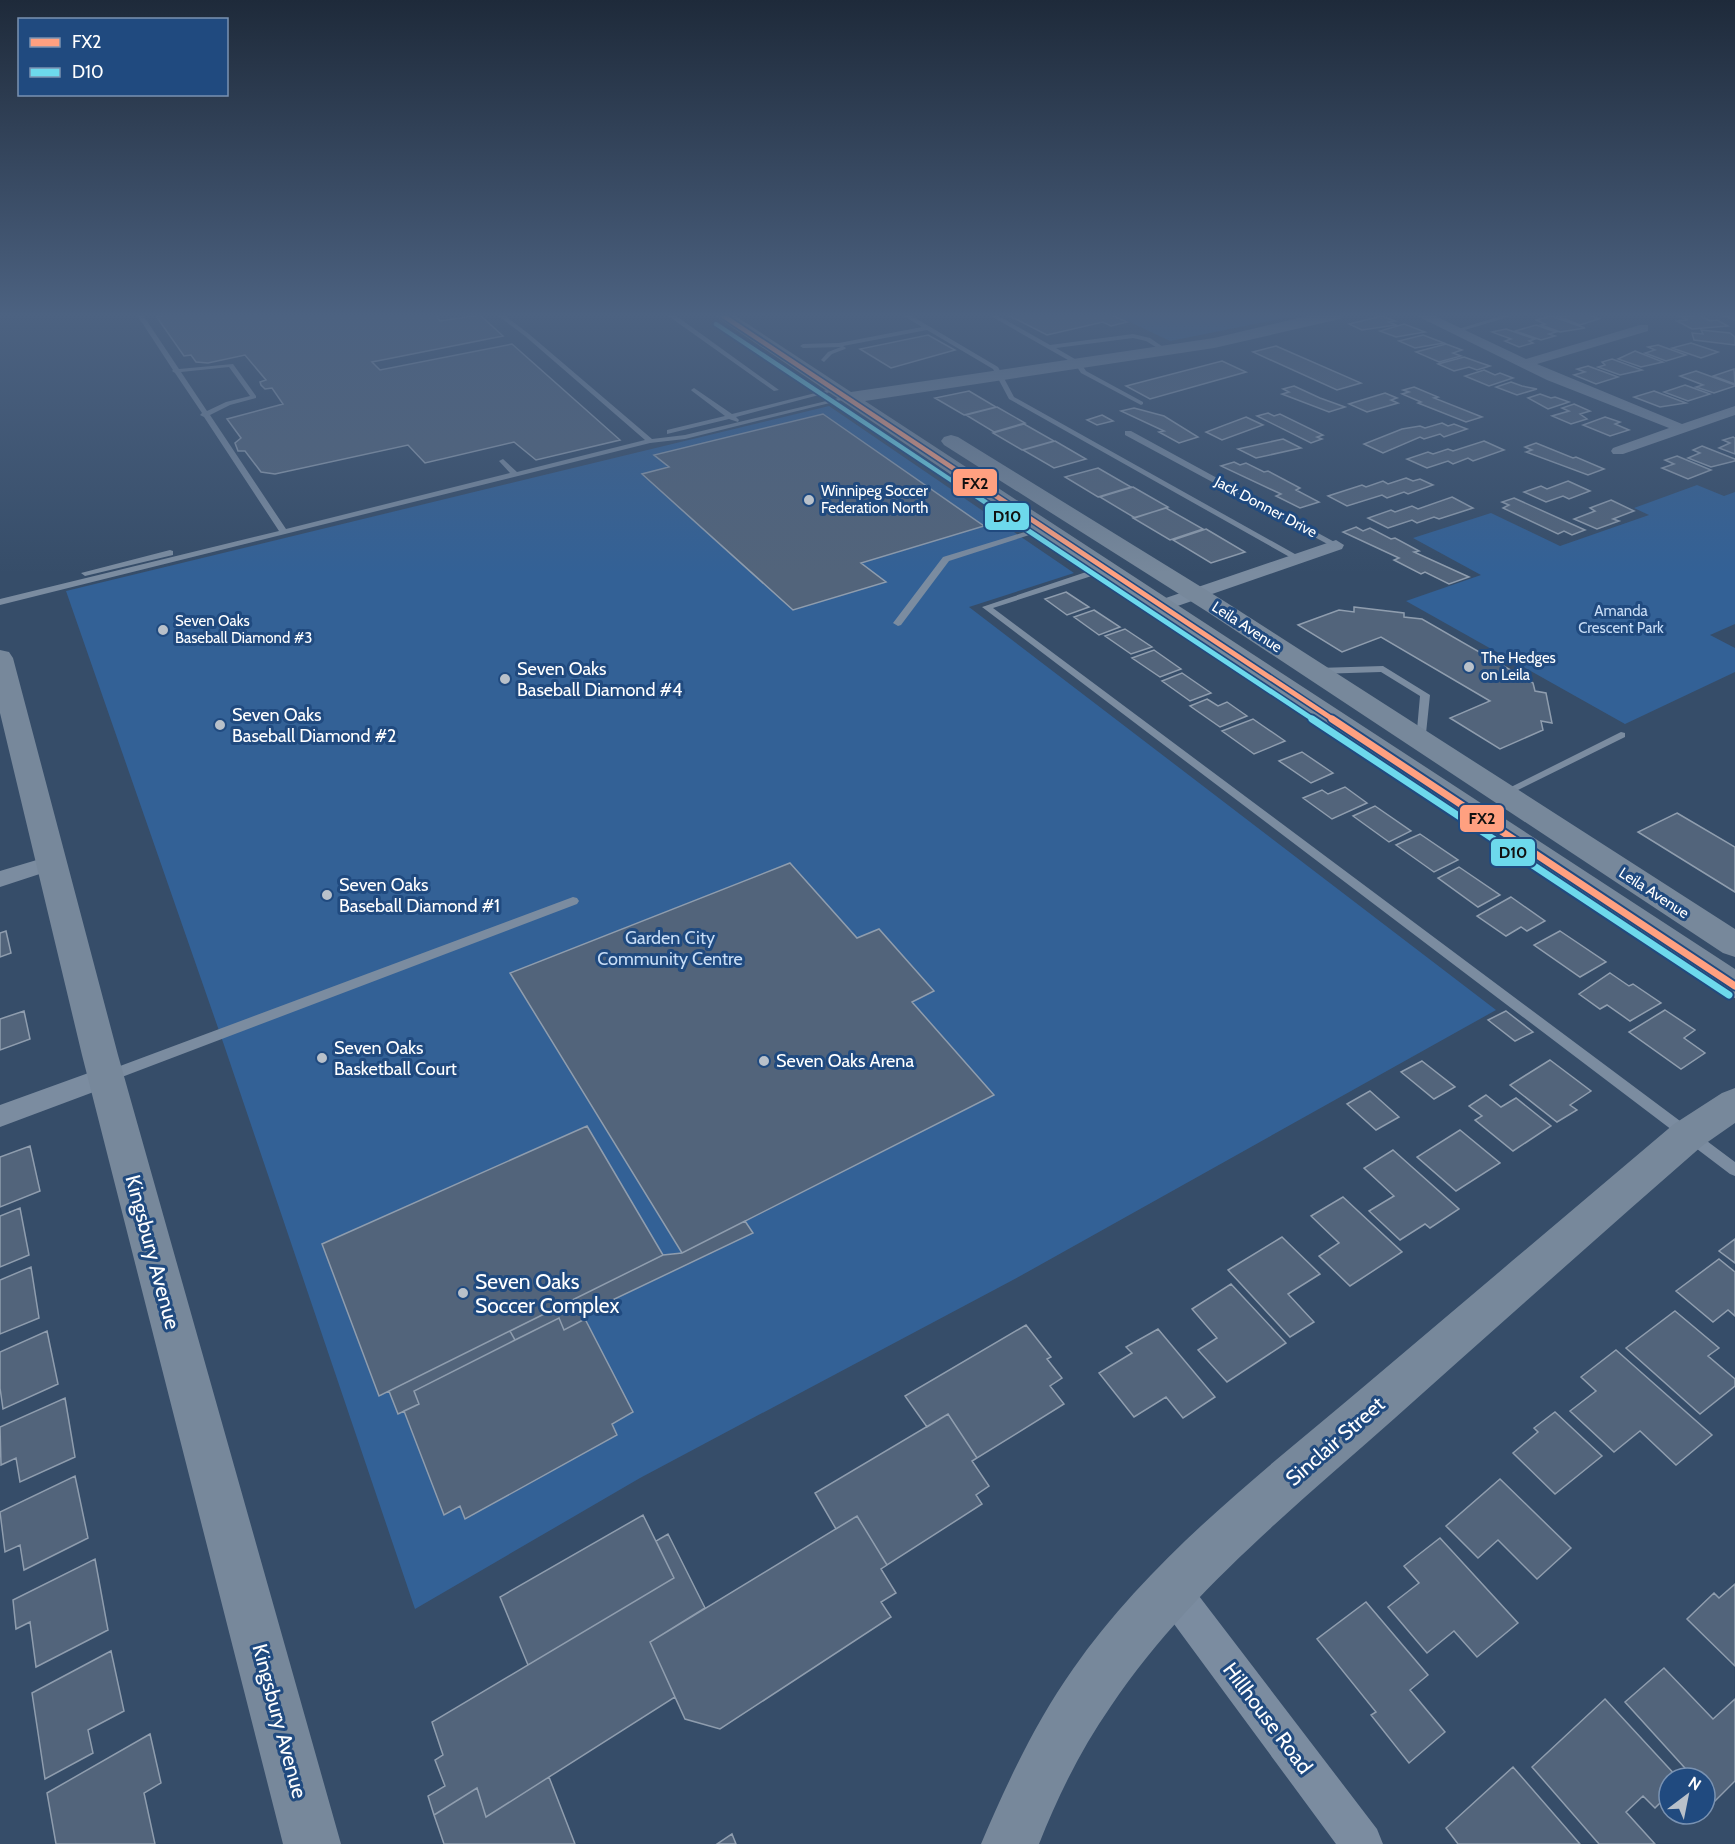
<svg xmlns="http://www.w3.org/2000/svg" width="1735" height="1844" viewBox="0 0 1735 1844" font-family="Cabin,sans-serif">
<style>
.green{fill:#336196}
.building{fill:#52647b;stroke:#8f9dae;stroke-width:1.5}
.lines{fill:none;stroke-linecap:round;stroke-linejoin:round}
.lane{fill:#7b8ca0;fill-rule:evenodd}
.street{fill:#7b8ca0;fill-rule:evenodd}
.secondary{fill:#77889b;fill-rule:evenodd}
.bus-1-far2-casing{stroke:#204a7f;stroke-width:8}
.bus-1-far1-casing{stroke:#204a7f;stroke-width:8}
.bus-1-casing{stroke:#204a7f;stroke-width:11}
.bus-2-far2-casing{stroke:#204a7f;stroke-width:8}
.bus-2-far1-casing{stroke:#204a7f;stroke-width:8}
.bus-2-casing{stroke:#204a7f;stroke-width:11}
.bus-1-far2{stroke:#ffa080;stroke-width:4.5}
.bus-1-far1{stroke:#ffa080;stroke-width:5}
.bus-1{stroke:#ffa080;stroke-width:7}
.bus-2-far2{stroke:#6dd9ec;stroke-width:4.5}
.bus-2-far1{stroke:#6dd9ec;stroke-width:5}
.bus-2{stroke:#6dd9ec;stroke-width:7}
.poi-dot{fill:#b9c1ca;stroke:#204a7f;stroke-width:2}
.labels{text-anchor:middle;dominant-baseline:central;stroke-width:6;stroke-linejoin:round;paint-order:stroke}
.far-poi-label{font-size:15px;fill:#fff;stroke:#204a7f;text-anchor:start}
.far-street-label{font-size:15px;fill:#fff;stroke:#204a7f}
.far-park-label{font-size:15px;fill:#c8ddf6;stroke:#204a7f}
.poi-label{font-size:18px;fill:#fff;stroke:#204a7f;text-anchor:start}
.park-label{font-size:18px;fill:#c8ddf6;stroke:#204a7f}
.near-street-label{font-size:21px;fill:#fff;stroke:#204a7f}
.near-poi-label{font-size:21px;fill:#fff;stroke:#204a7f;text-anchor:start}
.line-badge{stroke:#204a7f;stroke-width:2}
.pale-badge-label{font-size:16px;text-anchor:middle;font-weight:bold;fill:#111}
</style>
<rect width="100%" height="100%" fill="#364d69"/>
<path class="green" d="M1115,315H1300L1170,341Z
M829,406L1074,573L969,607L1496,1010L1022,1275L640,1478L415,1609L224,1045L66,591Z
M1697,485L1724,496L1735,492V624L1710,635L1735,648V672L1625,724L1406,601L1481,575L1413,538L1491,513L1560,546L1649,515L1634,508Z"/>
<path class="building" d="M175,315H436L440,321L480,315L503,336L372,362L380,370L512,344L620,440L536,460L514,442L425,463L408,445L275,474L261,472L245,451H238L235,443L241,438L227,419L283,404L272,388L265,389L261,385L260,382L266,380L245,355L208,363L196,362L191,355L184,356L156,316Z
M1008,315H1112L1127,322L1111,326L1103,322L1047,335Z
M1589,315L1599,319L1580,325L1557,316Z
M1699,315L1710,321L1717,320L1728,326L1692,329L1677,321L1688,320L1681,317Z
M1382,316L1395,321L1389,322L1396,325L1362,330L1349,324Z
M1551,316L1585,328L1560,332L1541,325L1545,324L1536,320Z
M1404,324L1425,332L1396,337L1380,331Z
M1536,325L1556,332L1549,334L1555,336L1541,340L1515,331Z
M1506,329L1535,339L1529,341L1533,343L1519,347L1505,341L1511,339L1492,332Z
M1701,330L1730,333L1735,337V345L1694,340L1692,333L1703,334Z
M928,335L955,350L891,368L860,349Z
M1423,335L1444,343L1415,348L1399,341Z
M1691,343L1718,352L1701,358L1672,348Z
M1446,344L1462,350L1453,353L1461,356L1439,362L1416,352Z
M1658,345L1686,355L1666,361L1645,353L1655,350L1648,347Z
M1276,346L1361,383L1337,390L1253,352Z
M1635,351L1663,362L1641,367L1618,359Z
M1464,357L1478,362L1490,366L1477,370L1469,367L1454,371L1438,364Z
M1612,359L1642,370L1620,375L1598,367L1605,365L1602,362Z
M1222,361L1246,372L1150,399L1126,386Z
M1588,366L1618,377L1596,384L1574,375L1585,372L1577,369Z
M1734,369L1735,384L1713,376Z
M1484,370L1495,375L1500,373L1513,378L1489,386L1465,376Z
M1696,371L1735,385V386L1714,393L1696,387L1703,385L1680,376Z
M1511,382L1522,386L1537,389L1517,395L1496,387Z
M1685,385L1710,394L1688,401L1664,392Z
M1294,386L1320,398L1345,407L1329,412L1282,394L1289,392L1283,389Z
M1414,387L1438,397L1434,398L1482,417L1466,422L1418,403L1421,402L1402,394L1409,392L1403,390Z
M969,391L996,407L964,415L935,398Z
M1654,391L1686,403L1660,407L1634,397Z
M1385,393L1397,398L1391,400L1398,403L1367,412L1349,404Z
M1540,394L1551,398L1555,397L1569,402L1548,409L1528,398Z
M1574,404L1590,411L1580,414L1587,419L1571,424L1552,416L1569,411L1562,408Z
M997,407L1025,423L994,432L966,415Z
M1134,408L1164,416L1198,437L1179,443L1159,432L1164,431L1121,411Z
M1268,413L1274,416L1280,414L1323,435L1317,437L1322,439L1311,443L1257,416Z
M823,414L984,526L861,563L886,582L793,610L642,474L669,467L654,455Z
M1102,415L1113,421L1097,425L1087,420Z
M1246,417L1263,425L1222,440L1206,432Z
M1605,417L1620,422L1615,424L1629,430L1610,436L1583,425Z
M1442,423L1448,426L1454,424L1467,429L1444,437L1440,434L1424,439L1420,437L1383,453L1364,444L1402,429L1420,426L1425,428Z
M1024,424L1054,441L1022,450L993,433Z
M1733,437L1735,438V454L1719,448L1730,443L1723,440Z
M1283,439L1301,448L1256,458L1238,449Z
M1055,441L1086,459L1054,468L1023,450Z
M1484,441L1504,450L1473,461L1468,458L1453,464L1448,461L1427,468L1407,459L1428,452L1433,454L1448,449L1453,451Z
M1536,443L1573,458L1576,457L1604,469L1588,475L1526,452L1532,450L1525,447Z
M1702,446L1735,459V461L1711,467L1688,458L1700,453L1693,450Z
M1677,456L1711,470L1688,479L1662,468L1674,464L1665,460Z
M1234,462L1240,465L1246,463L1264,472L1268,471L1300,488L1296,490L1319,502L1300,508L1276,496L1281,494L1221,466Z
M1098,468L1131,487L1098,497L1065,477Z
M1406,478L1413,481L1420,479L1433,485L1408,494L1404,492L1387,498L1382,495L1347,506L1328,496L1362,485L1366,487L1383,481L1388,484Z
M1568,481L1590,491L1569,499L1563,496L1546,502L1524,492L1541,486L1547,489Z
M1133,487L1168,507L1135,518L1100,497Z
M1452,497L1473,508L1439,519L1434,517L1417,523L1412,520L1388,528L1368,518L1391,510L1395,512L1412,506L1418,509Z
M1514,498L1585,530L1572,535L1564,531L1558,534L1503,508L1509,505L1502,502Z
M1611,500L1634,511L1613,519L1619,521L1597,529L1574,519L1595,511L1590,508Z
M1166,508L1203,529L1170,540L1133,518Z
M1356,527L1363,531L1370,528L1391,539L1395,538L1419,551L1414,552L1469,577L1449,584L1425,572L1421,574L1394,560L1399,558L1343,532Z
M1206,529L1245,552L1211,563L1173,540Z
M1066,592L1089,607L1067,615L1045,599Z
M1354,607L1404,613V617L1422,619L1533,683L1535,691L1546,693L1552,723L1541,721L1543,730L1500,749L1450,718L1490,701L1381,637L1342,652L1298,625L1339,610L1354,612Z
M1094,610L1120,627L1099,635L1074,617Z
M1125,629L1152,647L1131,654L1105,636Z
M1154,650L1181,669L1160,677L1132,658Z
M1182,673L1211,693L1190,701L1162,681Z
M1207,699L1218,706L1227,702L1247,716L1220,727L1190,706Z
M1253,719L1285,741L1254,754L1222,731Z
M1302,752L1333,773L1311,783L1279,761Z
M1345,787L1367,803L1332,819L1303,798L1322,790L1328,794Z
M1375,806L1411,831L1389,842L1353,816Z
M1677,813L1735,847V892L1638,832Z
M1420,834L1458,860L1434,872L1396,845Z
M790,863L857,938L879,929L934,991L912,1002L994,1095L682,1253L510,973Z
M1459,867L1500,895L1478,907L1438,878Z
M1511,897L1545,921L1527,931L1521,927L1506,936L1477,916Z
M6,931L11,953L0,957V933Z
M1560,931L1606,962L1580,977L1534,945Z
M1610,973L1629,986L1633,984L1661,1003L1630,1021L1607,1005L1600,1009L1579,994Z
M1665,1010L1695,1030L1684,1038L1705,1053L1681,1069L1629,1032Z
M24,1011L30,1039L0,1050V1019Z
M1506,1011L1533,1032L1515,1041L1488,1020Z
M1550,1060L1591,1091L1570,1105L1577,1110L1557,1122L1510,1085Z
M1422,1061L1455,1087L1434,1099L1401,1072Z
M1370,1091L1399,1117L1376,1130L1347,1104Z
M1486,1095L1501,1107L1516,1098L1551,1126L1513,1151L1475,1120L1482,1116L1469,1106Z
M587,1126L663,1255L379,1396L322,1244Z
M1460,1130L1500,1163L1456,1191L1417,1157Z
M30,1146L40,1191L0,1207V1157Z
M1393,1150L1459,1209L1430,1228L1425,1224L1400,1240L1369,1211L1394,1196L1364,1168Z
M1343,1197L1402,1252L1350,1286L1319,1256L1339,1243L1311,1216Z
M20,1208L29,1255L0,1267V1216Z
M745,1221L753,1233L581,1315L585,1319L564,1330L559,1318L515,1340L510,1331L663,1255L682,1253Z
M1282,1237L1320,1274L1288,1294L1314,1322L1290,1337L1228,1270Z
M1735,1239V1263L1719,1251Z
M1719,1259L1735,1272V1316L1728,1310L1713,1322L1676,1291Z
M31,1267L39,1318L0,1334V1280Z
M1231,1284L1286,1343L1227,1382L1198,1350L1217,1338L1192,1309Z
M1675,1311L1719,1348L1708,1356L1735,1379V1386L1700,1414L1626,1348Z
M559,1318L564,1330L585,1319L633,1412L612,1424L617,1435L465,1519L460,1506L444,1515L404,1411L419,1404L414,1391Z
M1026,1325L1051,1357L1047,1359L1062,1378L1050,1386L1064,1404L977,1458L948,1414L927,1427L905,1396Z
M1158,1329L1215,1397L1183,1418L1166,1397L1134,1417L1099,1373L1132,1353L1126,1347Z
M47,1331L58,1384L3,1409L0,1388V1352Z
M510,1331L515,1340L414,1391L419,1404L398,1414L389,1391Z
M1616,1350L1712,1435L1676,1465L1640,1431L1614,1452L1570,1411L1596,1391L1581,1377Z
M65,1398L75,1457L20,1482L16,1458L1,1465L0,1427Z
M1555,1412L1602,1456L1555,1494L1513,1453L1538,1432L1534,1428Z
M948,1414L977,1458L972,1461L989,1486L976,1495L982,1504L887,1565L857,1516L836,1529L815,1493Z
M75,1476L88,1538L24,1570L20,1545L5,1552L0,1512Z
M1500,1479L1571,1548L1537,1579L1498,1540L1478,1558L1446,1526Z
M643,1515L674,1578L528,1665L500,1597Z
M857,1516L887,1565L881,1569L896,1593L881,1602L891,1617L720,1729L685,1719L650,1642Z
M668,1534L705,1608L650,1642L675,1697L486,1817L477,1788L434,1815L428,1796L445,1786L435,1760L443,1755L432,1722L674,1578L656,1541Z
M1440,1538L1518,1623L1477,1657L1454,1631L1427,1653L1388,1607L1419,1583L1404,1566Z
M95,1559L108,1630L36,1667L30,1622L16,1629L13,1600Z
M1735,1584V1666L1687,1619L1714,1593L1719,1598Z
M1366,1602L1428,1675L1410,1690L1445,1732L1409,1763L1371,1715L1376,1712L1317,1639Z
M111,1651L124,1711L88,1730L93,1753L45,1779L32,1693Z
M1664,1668L1713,1719L1735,1699V1781L1715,1801L1705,1790V1778H1694L1625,1702Z
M1605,1699L1678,1778H1669V1794L1655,1808L1643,1796L1626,1812L1655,1844H1599L1532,1767Z
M150,1734L161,1783L144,1793L155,1844H56L47,1793Z
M1513,1767L1580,1844H1458L1446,1828Z
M549,1777L575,1844H444L434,1815L477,1788L486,1817Z
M732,1834L736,1844H717Z"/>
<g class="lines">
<path class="lane" d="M137,315H143L179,369L233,364L256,396V398L230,405L210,415L286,529L510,473L499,461L503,459L517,472L645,440L525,336L497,315H504L529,334L652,439L685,435L847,396L850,398L685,439L650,443L0,605V599L279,531L204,417L200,415L202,413L175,373L172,371L173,370ZM229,367L250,396L226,402L207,411L181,372Z
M667,315H675L779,390L774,391Z
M902,315H910L998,367L1014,397L1302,558L1295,560L1009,399L993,369L927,330L843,346L846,348L845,349L832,354L824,362L821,360L828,352L841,347L803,348L800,346L803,344L839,343L922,327Z
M989,315H997L1050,345L1133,334L1150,338L1169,351L1164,352L1146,341L1133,338L1056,348L1080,362L1086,371L1143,402V404L1141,405L1081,373L1075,364Z
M1504,315H1515L1458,332L1455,330Z
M1720,315L1735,317V321L1721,316Z
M694,388L732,414L835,388L838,390L736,417L739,420L738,422L729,419L667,434V430L725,416L692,391L691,390Z
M1125,431H1131L1340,545L1333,547L1125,435Z
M1041,527L1048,529L949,561L901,625L898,626L893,623L943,557Z
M170,550L173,551V555L85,576L81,573Z
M1104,566L1108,569L1107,571L993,608L1735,1162V1176L1730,1174L982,607Z
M1383,666L1430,695L1425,743H1417L1416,741L1420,696L1381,672L1318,674L1313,671L1318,668Z
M1621,732L1625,733V737L1506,796L1502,797L1497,794Z
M573,897L577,898L579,901L577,904L114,1080L109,1081L104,1080L102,1076L104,1072Z"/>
<path class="street" d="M1415,315H1433L1526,359L1640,325H1648V331L1537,364L1682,424L1735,406V415L1623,454H1613L1611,451L1613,448L1669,428L1547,380Z
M1336,540L1344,545L1342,549L1166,610L1160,611L1151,606L1154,602Z
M50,856L58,858L61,863L58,868L0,887V871Z
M105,1067L115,1070L118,1077L115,1084L0,1127V1105Z
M1173,1574L1186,1579L1377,1829L1383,1844H1336L1160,1605L1155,1592L1160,1579Z"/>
<path class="secondary" d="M714,315H734L851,392L1214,338L1311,315H1342L1340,319L1214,348L865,401L1735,969V998L1723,995Z
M951,435L958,437L1224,601L1735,929V957L1723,953L1206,611L944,445L941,441L944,437Z
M0,650L9,652L13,658L118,1055L341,1844H283L82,1055L0,713Z
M1735,1088V1123L1702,1146C1599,1236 1497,1327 1395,1418C1295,1507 1186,1594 1111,1706C1081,1749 1058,1796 1039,1844H981C1007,1783 1035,1723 1073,1669C1151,1557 1264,1471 1368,1383C1470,1297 1572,1210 1674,1124L1722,1093Z"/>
<defs>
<path id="bus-1-far2" d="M722,315L992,494"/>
<path id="bus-1-far1" d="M990,492L1334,720"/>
<path id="bus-1" d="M1332,719L1735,986"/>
<path id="bus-2-far2" d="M716,324L972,494"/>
<path id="bus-2-far1" d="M970,492L1314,720"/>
<path id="bus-2" d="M1312,719L1729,995"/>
</defs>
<use href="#bus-1-far2" class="bus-1-far2-casing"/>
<use href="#bus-1-far1" class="bus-1-far1-casing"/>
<use href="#bus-1" class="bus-1-casing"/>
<use href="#bus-2-far2" class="bus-2-far2-casing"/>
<use href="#bus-2-far1" class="bus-2-far1-casing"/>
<use href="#bus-2" class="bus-2-casing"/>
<use href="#bus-1-far2" class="bus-1-far2"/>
<use href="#bus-1-far1" class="bus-1-far1"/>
<use href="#bus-1" class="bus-1"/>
<use href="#bus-2-far2" class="bus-2-far2"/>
<use href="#bus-2-far1" class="bus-2-far1"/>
<use href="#bus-2" class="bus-2"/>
</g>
<linearGradient id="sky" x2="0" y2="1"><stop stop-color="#1e2a3a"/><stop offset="0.55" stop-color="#4c6281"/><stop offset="1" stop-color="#4c6281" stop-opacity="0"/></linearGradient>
<rect width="1735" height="573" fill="url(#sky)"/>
<g class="poi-dot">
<circle cx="809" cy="500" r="6"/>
<circle cx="163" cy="630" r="6"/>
<circle cx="1469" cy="667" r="6"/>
<circle cx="505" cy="679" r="6"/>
<circle cx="220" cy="725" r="6"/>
<circle cx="327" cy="895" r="6"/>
<circle cx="322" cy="1058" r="6"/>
<circle cx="764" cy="1061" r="6"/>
<circle cx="463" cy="1293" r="6"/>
</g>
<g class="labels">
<g class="far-poi-label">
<text x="821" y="491">Winnipeg Soccer<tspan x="821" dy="17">Federation North</tspan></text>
<text x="175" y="621">Seven Oaks<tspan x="175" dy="17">Baseball Diamond #3</tspan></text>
<text x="1481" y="658">The Hedges<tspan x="1481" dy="17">on Leila</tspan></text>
</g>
<g class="far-street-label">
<text transform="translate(1266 507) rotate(28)">Jack Donner Drive</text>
<text transform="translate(1247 627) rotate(33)">Leila Avenue</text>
<text transform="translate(1654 893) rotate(33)">Leila Avenue</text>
</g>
<g class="far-park-label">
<text x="1621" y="611">Amanda<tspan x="1621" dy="17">Crescent Park</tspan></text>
</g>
<g class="poi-label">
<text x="517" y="669">Seven Oaks<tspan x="517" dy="21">Baseball Diamond #4</tspan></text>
<text x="232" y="715">Seven Oaks<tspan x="232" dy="21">Baseball Diamond #2</tspan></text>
<text x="339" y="885">Seven Oaks<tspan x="339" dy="21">Baseball Diamond #1</tspan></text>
<text x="334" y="1048">Seven Oaks<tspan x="334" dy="21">Basketball Court</tspan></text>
<text x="776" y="1061">Seven Oaks Arena</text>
</g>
<g class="park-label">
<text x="670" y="938">Garden City<tspan x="670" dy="21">Community Centre</tspan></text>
</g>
<g class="near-street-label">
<text transform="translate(153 1252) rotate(75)">Kingsbury Avenue</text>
<text transform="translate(1335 1441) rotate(-41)">Sinclair Street</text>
<text transform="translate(1268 1718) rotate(53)">Hillhouse Road</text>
<text transform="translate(280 1721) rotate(75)">Kingsbury Avenue</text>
</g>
<g class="near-poi-label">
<text x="475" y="1281">Seven Oaks<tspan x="475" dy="24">Soccer Complex</tspan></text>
</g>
</g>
<g class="line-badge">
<rect x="952" y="468" width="46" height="29" rx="6" fill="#ffa080"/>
<rect x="984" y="502" width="46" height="29" rx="6" fill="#6dd9ec"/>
<rect x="1459" y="804" width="46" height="29" rx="6" fill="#ffa080"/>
<rect x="1490" y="838" width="46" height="29" rx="6" fill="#6dd9ec"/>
</g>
<g class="pale-badge-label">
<text x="975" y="489">FX2</text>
<text x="1007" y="522">D10</text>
<text x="1482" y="824">FX2</text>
<text x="1513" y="858">D10</text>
</g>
<rect x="18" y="18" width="210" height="78" fill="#204a7f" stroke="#7992b2" stroke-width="1.5"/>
<rect x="30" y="38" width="30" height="9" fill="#ffa080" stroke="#7992b2" stroke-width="1.5"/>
<text x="72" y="48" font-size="18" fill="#ffffff">FX2</text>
<rect x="30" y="68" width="30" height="9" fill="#6dd9ec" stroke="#7992b2" stroke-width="1.5"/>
<text x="72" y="78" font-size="18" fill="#ffffff">D10</text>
<g transform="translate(1687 1796) rotate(32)"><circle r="28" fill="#204a7f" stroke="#7992b2" stroke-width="1.5"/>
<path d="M0-4.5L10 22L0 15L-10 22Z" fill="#b9c1ca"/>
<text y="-9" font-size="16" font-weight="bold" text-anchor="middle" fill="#ffffff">N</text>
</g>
</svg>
